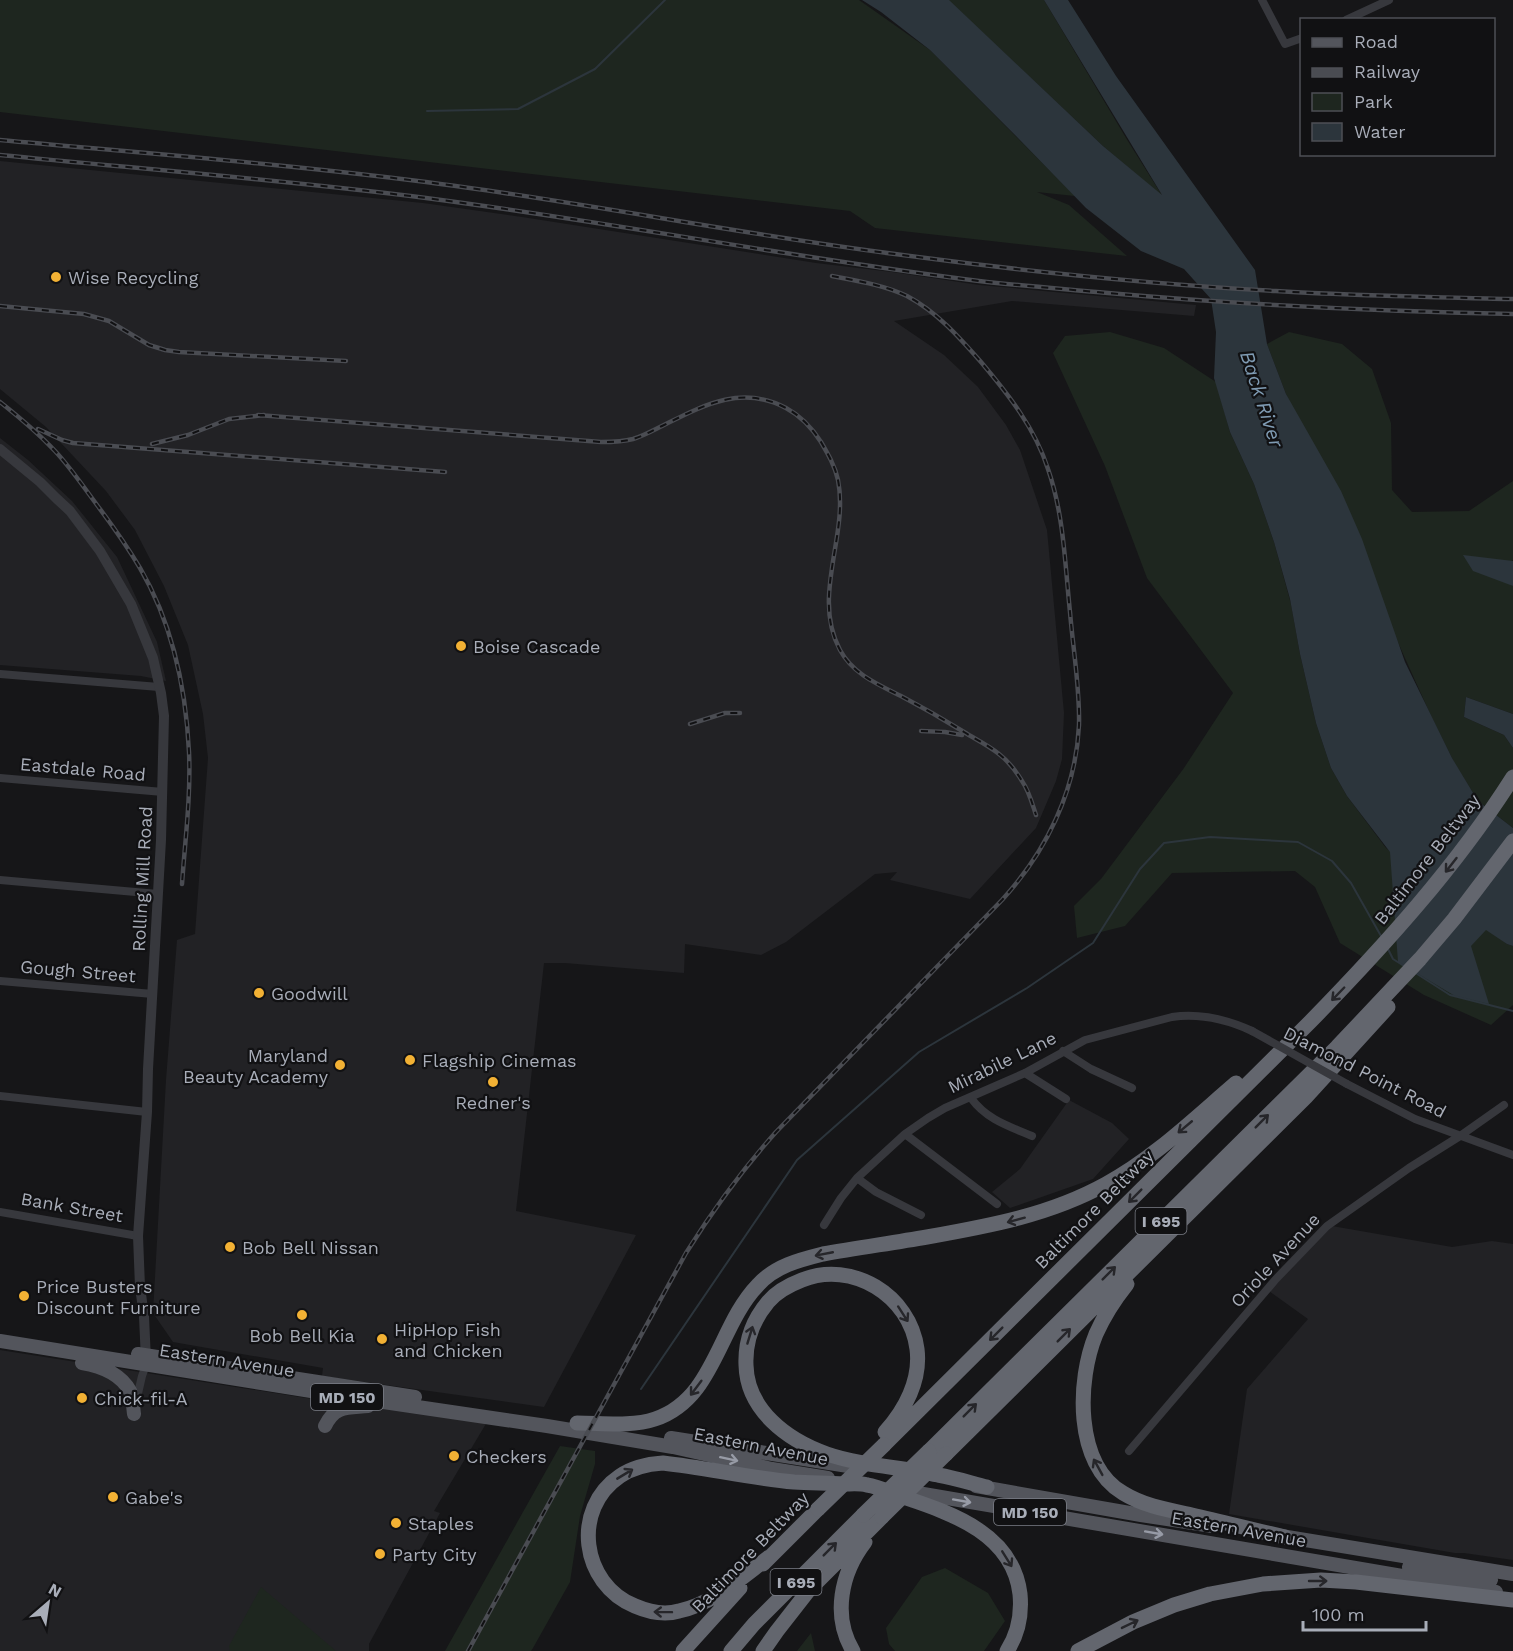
<svg xmlns="http://www.w3.org/2000/svg" width="1513" height="1651" viewBox="0 0 1513 1651" font-family="'Work Sans',sans-serif">
<style>
.built{fill:#222225}
.green{fill:#1e261f}
.water{fill:#2c353c}
.lines{fill:none;stroke-linecap:round;stroke-linejoin:round}
.stream{stroke:#2c353c;stroke-width:2}
.minor{stroke:#37383d;stroke-width:8}
.tertiary{stroke:#37383d;stroke-width:10}
.primary{stroke:#53555c;stroke-width:14}
.motorway{stroke:#63666e;stroke-width:15}
.rail-casing{stroke:#4a4c52;stroke-width:4.5}
.rail{stroke:#111113;stroke-width:2;stroke-dasharray:7;stroke-linecap:butt}
.minor-bridge{stroke:#37383d;stroke-width:8}
.motorway-bridge{stroke:#63666e;stroke-width:15}
.oneway{stroke:#26262a}
.oneway2{stroke:#979ba6}
.poi-dot{fill:#f2b134;stroke:#111113;stroke-width:2}
.labels{text-anchor:middle;dominant-baseline:central;stroke-width:4.5;stroke-linejoin:round;paint-order:stroke}
.shield{fill:#111113;stroke:#7b7e86;stroke-width:1.5}
.shield-label{font-size:16px;font-weight:bold;fill:#a8adb8}
.poi-label{font-size:18px;fill:#a8adb8;stroke:#111113;text-anchor:start}
.street-label{font-size:18px;fill:#a8adb8;stroke:#111113}
.water-label{font-size:20px;font-style:italic;fill:#7f9bb3;stroke:#111113}
</style>
<rect width="100%" height="100%" fill="#161618"/>
<path class="built" d="M0,161L423,203L522,217L816,263L892,272L979,285L1196,305L1194,316L1012,301L894,321L944,355L978,387L1006,425L1020,450L1047,530L1064,713L1062,759L1056,781L1036,828L970,899L890,880L897,872L875,874L786,942L761,955L685,944L684,973L565,963H544L516,1211L636,1235L544,1407L322,1376L323,1368L173,1342L153,1313L166,1080L177,940L195,934L208,758L203,714L188,645L164,586L135,530L106,491L46,427L0,389Z
M0,438L28,460L72,501L117,557L157,642L166,681L141,676L0,665Z
M1069,1100L1112,1123L1129,1139L1093,1179L1010,1208L992,1192L1020,1169Z
M1332,1226L1452,1247L1492,1241L1513,1244V1560L1464,1553H1455L1229,1514L1247,1389L1308,1319L1269,1291Z
M0,1350L306,1398L487,1422L434,1511L440,1513L369,1644V1651H0Z"/>
<path class="green" d="M0,0H859L930,50L1075,196L1037,192L1069,205L1127,256L875,228L850,211L0,112Z
M948,0H1044L1126,138L1163,197L1103,146Z
M1110,332L1164,348L1216,382L1230,432L1254,484L1274,542L1291,604L1300,654L1316,723L1331,768L1347,796L1386,848L1507,944L1513,946V1005L1491,1025L1424,995L1340,943L1315,887L1295,871L1172,873L1125,926L1077,938L1074,906L1101,879L1184,768L1233,693L1147,578L1105,466L1053,353L1065,336Z
M1289,332L1342,344L1372,369L1391,423L1392,490L1412,512L1469,511L1513,481V561L1512,560L1510,584L1513,586V714L1466,697L1464,717L1504,735L1513,748V828L1478,801L1454,762L1432,718L1286,394L1267,344Z
M560,1446L595,1451V1464L580,1516L570,1582L533,1648L531,1651H445Z
M945,1568L988,1593L1005,1621L984,1651H895L889,1644L886,1628L922,1577Z
M261,1587L336,1651H230L229,1646Z
M811,1633L815,1651H797Z"/>
<path class="water" d="M862,0H949L1103,146L1162,195L1044,0H1068L1116,76L1255,270L1267,344L1286,394L1341,491L1362,539L1405,662L1452,758L1478,801L1513,828V946L1507,944L1486,930L1471,946L1489,1004L1455,996L1398,962L1390,852L1347,796L1331,768L1316,723L1300,654L1290,599L1274,542L1254,484L1230,432L1214,378L1216,332L1211,299L1184,269L1141,251L1086,208L1014,134L930,50L881,12Z
M1463,555L1513,561V586L1473,571Z
M1466,697L1513,714V748L1504,735L1464,717Z"/>
<g class="lines">
<path class="stream" d="M427,111L518,109L595,69L665,0
M1388,949L1393,959L1404,966
M1414,972L1450,995L1513,1011
M641,1389L797,1160L919,1052L1027,988L1093,943L1140,869L1164,843L1210,837L1298,842L1332,861L1351,883L1381,936"/>
<path class="minor" d="M1262,0L1285,44L1302,38
M1346,20L1389,0
M0,674L159,687
M0,778L163,792
M0,880L158,894
M0,981L153,994
M1063,1051L1091,1069L1132,1088
M1025,1073L1066,1099
M1347,1084L1415,1119L1513,1155
M0,1096L147,1112
M971,1098C986,1119 1008,1126 1032,1136
M905,1134L997,1204
M857,1178L876,1192L921,1215
M0,1212L138,1236
M824,1225L841,1198L857,1178L905,1134L928,1118L945,1108L1025,1073L1085,1040L1172,1017C1201,1013 1226,1019 1252,1031
M136,1402L142,1376L146,1365
M1129,1451L1276,1279L1327,1226L1409,1168L1460,1136L1504,1105"/>
<path class="tertiary" d="M0,449L40,482L56,498L70,511L100,551L131,604L153,658L161,693L164,716L161,840L148,1069L147,1112L138,1236L140,1287L144,1316L146,1361"/>
<path class="primary" d="M0,1341L336,1395L547,1426L673,1447L772,1469L828,1478
M138,1354L415,1397
M82,1363C100,1366 120,1373 130,1391C133,1397 133,1407 134,1414
M325,1426C335,1405 348,1408 368,1406
M671,1438L848,1466
M976,1486L1141,1515L1212,1526
M900,1490L1496,1592
M1275,1535L1513,1574
M1409,1567L1491,1580"/>
<path class="motorway" d="M1127,1284C1115,1299 1104,1316 1096,1334C1077,1380 1074,1464 1123,1493C1144,1506 1168,1510 1192,1515C1223,1522 1254,1530 1285,1537
M577,1423C603,1423 631,1427 655,1419C715,1399 718,1326 758,1285C775,1266 799,1260 823,1254C857,1248 892,1243 927,1237C989,1226 1050,1215 1106,1184C1154,1158 1195,1118 1236,1083
M885,1432C905,1410 921,1380 917,1349C910,1295 852,1260 802,1280C789,1285 777,1291 768,1302C753,1320 745,1342 746,1365C747,1410 787,1440 827,1454C862,1466 902,1467 938,1475C955,1478 971,1483 987,1487
M884,1445L1310,1022C1384,946 1456,867 1513,777
M929,1451L1337,1047L1420,959L1454,919L1513,841
M946,1454L1306,1097L1388,1007
M769,1557C741,1578 714,1603 679,1611C665,1615 649,1612 635,1606C581,1584 571,1509 620,1476C633,1467 648,1464 663,1463C707,1468 750,1478 794,1482C810,1483 827,1483 844,1484C851,1484 860,1483 867,1485C880,1487 893,1494 906,1498C954,1514 1013,1535 1020,1594C1022,1615 1018,1634 1007,1651
M763,1564L818,1509
M683,1651L740,1588
M731,1651L754,1624L863,1515
M763,1651L777,1631L809,1590L882,1517
M853,1651C832,1616 841,1573 865,1542
M1078,1651L1133,1622L1174,1605L1210,1594L1263,1584L1321,1580L1356,1582L1513,1600"/>
<defs>
<path id="rail" d="M0,140C142,153 285,164 426,182C583,202 738,234 895,254C1022,271 1149,284 1276,291C1355,296 1434,297 1513,299
M0,155C142,169 285,180 426,198C611,222 794,258 979,281C1022,286 1065,289 1108,293C1244,305 1377,311 1513,314
M0,306L84,314L109,321L149,345L165,350L179,352L346,361
M0,402C19,417 38,433 55,451C70,467 83,486 97,505C112,525 127,546 140,568C172,623 186,690 189,752C191,796 185,841 182,884
M258,415L601,442C612,442 622,442 633,439C643,436 652,431 662,426C702,406 741,384 786,408C801,416 812,428 821,442C828,454 835,466 838,480C849,536 811,596 840,650C853,674 877,684 901,696C922,707 943,719 964,732C975,739 988,745 999,754C1008,761 1016,771 1022,781C1029,791 1032,803 1036,815
M38,429L62,440L73,443L445,472
M152,444L188,435L229,419L264,415
M690,724L725,713H740
M921,731L945,732L962,735
M468,1651L686,1253C713,1210 742,1170 776,1132L1002,900C1046,852 1076,791 1079,725C1080,688 1073,649 1070,612C1065,565 1064,515 1048,469C1035,428 1008,394 981,362C959,337 937,312 907,296C884,285 858,281 832,276"/>
</defs>
<use href="#rail" class="rail-casing"/>
<use href="#rail" class="rail"/>
<path class="minor-bridge" d="M1252,1031L1347,1084"/>
<path class="motorway-bridge" d="M818,1509L884,1445
M863,1515L929,1451
M882,1517L946,1454"/>
</g>
<defs><path id="oneway-shaft" d="M-6 0H5M1.5-3L5.5 0L1.5 3" fill="none" stroke-width="1.6" stroke-linecap="round" stroke-linejoin="round" transform="scale(1.5)"/></defs>
<g class="oneway">
<use href="#oneway-shaft" transform="translate(1451 865) rotate(128)"/>
<use href="#oneway-shaft" transform="translate(1338 994) rotate(134)"/>
<use href="#oneway-shaft" transform="translate(1262 1121) rotate(-45)"/>
<use href="#oneway-shaft" transform="translate(1185 1127) rotate(140)"/>
<use href="#oneway-shaft" transform="translate(1135 1196) rotate(135)"/>
<use href="#oneway-shaft" transform="translate(1016 1220) rotate(165)"/>
<use href="#oneway-shaft" transform="translate(824 1254) rotate(169)"/>
<use href="#oneway-shaft" transform="translate(1109 1273) rotate(-45)"/>
<use href="#oneway-shaft" transform="translate(903 1314) rotate(57)"/>
<use href="#oneway-shaft" transform="translate(996 1334) rotate(135)"/>
<use href="#oneway-shaft" transform="translate(750 1335) rotate(-73)"/>
<use href="#oneway-shaft" transform="translate(1064 1335) rotate(-45)"/>
<use href="#oneway-shaft" transform="translate(696 1388) rotate(127)"/>
<use href="#oneway-shaft" transform="translate(970 1410) rotate(-45)"/>
<use href="#oneway-shaft" transform="translate(1098 1467) rotate(-119)"/>
<use href="#oneway-shaft" transform="translate(625 1474) rotate(-31)"/>
<use href="#oneway-shaft" transform="translate(830 1549) rotate(-45)"/>
<use href="#oneway-shaft" transform="translate(1007 1559) rotate(58)"/>
<use href="#oneway-shaft" transform="translate(1318 1581)"/>
<use href="#oneway-shaft" transform="translate(663 1612) rotate(-179)"/>
<use href="#oneway-shaft" transform="translate(1130 1624) rotate(-26)"/>
</g>
<g class="oneway2">
<use href="#oneway-shaft" transform="translate(729 1459) rotate(12)"/>
<use href="#oneway-shaft" transform="translate(962 1501) rotate(10)"/>
<use href="#oneway-shaft" transform="translate(1154 1533) rotate(10)"/>
</g>
<g class="poi-dot">
<circle cx="56" cy="277" r="6"/>
<circle cx="461" cy="646" r="6"/>
<circle cx="259" cy="993" r="6"/>
<circle cx="410" cy="1060" r="6"/>
<circle cx="340" cy="1065" r="6"/>
<circle cx="493" cy="1082" r="6"/>
<circle cx="230" cy="1247" r="6"/>
<circle cx="24" cy="1296" r="6"/>
<circle cx="302" cy="1315" r="6"/>
<circle cx="382" cy="1339" r="6"/>
<circle cx="82" cy="1398" r="6"/>
<circle cx="454" cy="1456" r="6"/>
<circle cx="113" cy="1497" r="6"/>
<circle cx="396" cy="1523" r="6"/>
<circle cx="380" cy="1554" r="6"/>
</g>
<g class="labels">
<g class="shield">
<rect x="1135.5" y="1208" width="51" height="26" rx="4.5"/>
<rect x="311" y="1384" width="72" height="26" rx="4.5"/>
<rect x="994" y="1499" width="72" height="26" rx="4.5"/>
<rect x="770.5" y="1569" width="51" height="26" rx="4.5"/>
</g>
<g class="shield-label">
<text x="1161" y="1221">I 695</text>
<text x="347" y="1397">MD 150</text>
<text x="1030" y="1512">MD 150</text>
<text x="796" y="1582">I 695</text>
</g>
<g class="poi-label">
<text x="68" y="277">Wise Recycling</text>
<text x="473" y="646">Boise Cascade</text>
<text x="271" y="993">Goodwill</text>
<text x="328" y="1055" text-anchor="end">Maryland<tspan x="328" dy="21">Beauty Academy</tspan></text>
<text x="422" y="1060">Flagship Cinemas</text>
<text x="493" y="1102" text-anchor="middle">Redner's</text>
<text x="242" y="1247">Bob Bell Nissan</text>
<text x="36" y="1286">Price Busters<tspan x="36" dy="21">Discount Furniture</tspan></text>
<text x="394" y="1329">HipHop Fish<tspan x="394" dy="21">and Chicken</tspan></text>
<text x="302" y="1335" text-anchor="middle">Bob Bell Kia</text>
<text x="94" y="1398">Chick-fil-A</text>
<text x="466" y="1456">Checkers</text>
<text x="125" y="1497">Gabe's</text>
<text x="408" y="1523">Staples</text>
<text x="392" y="1554">Party City</text>
</g>
<g class="street-label">
<text transform="translate(83 769) rotate(5)">Eastdale Road</text>
<text transform="translate(1427 859) rotate(-52)">Baltimore Beltway</text>
<text transform="translate(142 879) rotate(-87)">Rolling Mill Road</text>
<text transform="translate(78 971) rotate(5)">Gough Street</text>
<text transform="translate(1002 1062) rotate(-26)">Mirabile Lane</text>
<text transform="translate(1365 1072) rotate(27)">Diamond Point Road</text>
<text transform="translate(72 1207) rotate(10)">Bank Street</text>
<text transform="translate(1094 1209) rotate(-45)">Baltimore Beltway</text>
<text transform="translate(1275 1260) rotate(-47)">Oriole Avenue</text>
<text transform="translate(227 1360) rotate(9)">Eastern Avenue</text>
<text transform="translate(761 1446) rotate(11)">Eastern Avenue</text>
<text transform="translate(1239 1529) rotate(10)">Eastern Avenue</text>
<text transform="translate(750 1552) rotate(-46)">Baltimore Beltway</text>
</g>
<g class="water-label">
<text transform="translate(1262 399) rotate(72)">Back River</text>
</g>
</g>
<rect x="1300" y="18" width="195" height="138" fill="#111113" stroke="#4d4f55" stroke-width="1.5"/>
<rect x="1312" y="38" width="30" height="9" fill="#53555c" stroke="#4d4f55" stroke-width="1.5"/>
<text x="1354" y="48" font-size="18" fill="#a8adb8">Road</text>
<rect x="1312" y="68" width="30" height="9" fill="#4a4c52" stroke="#4d4f55" stroke-width="1.5"/>
<text x="1354" y="78" font-size="18" fill="#a8adb8">Railway</text>
<rect x="1312" y="93" width="30" height="18" fill="#1e261f" stroke="#4d4f55" stroke-width="1.5"/>
<text x="1354" y="108" font-size="18" fill="#a8adb8">Park</text>
<rect x="1312" y="123" width="30" height="18" fill="#2c353c" stroke="#4d4f55" stroke-width="1.5"/>
<text x="1354" y="138" font-size="18" fill="#a8adb8">Water</text>
<g transform="translate(48 1603) rotate(29)" stroke="#111113" stroke-width="4.5" paint-order="stroke">
<path d="M0-4.5L10 22L0 15L-10 22Z" fill="#a8adb8"/>
<text y="-9" font-size="16" font-weight="bold" text-anchor="middle" fill="#a8adb8">N</text>
</g>
<path d="M1303 1621v9h123v-9" fill="none" stroke="#a8adb8" stroke-width="3"/>
<text x="1312" y="1621" font-size="18" fill="#a8adb8" stroke="#111113" stroke-width="4.5" paint-order="stroke">100 m</text>
</svg>
